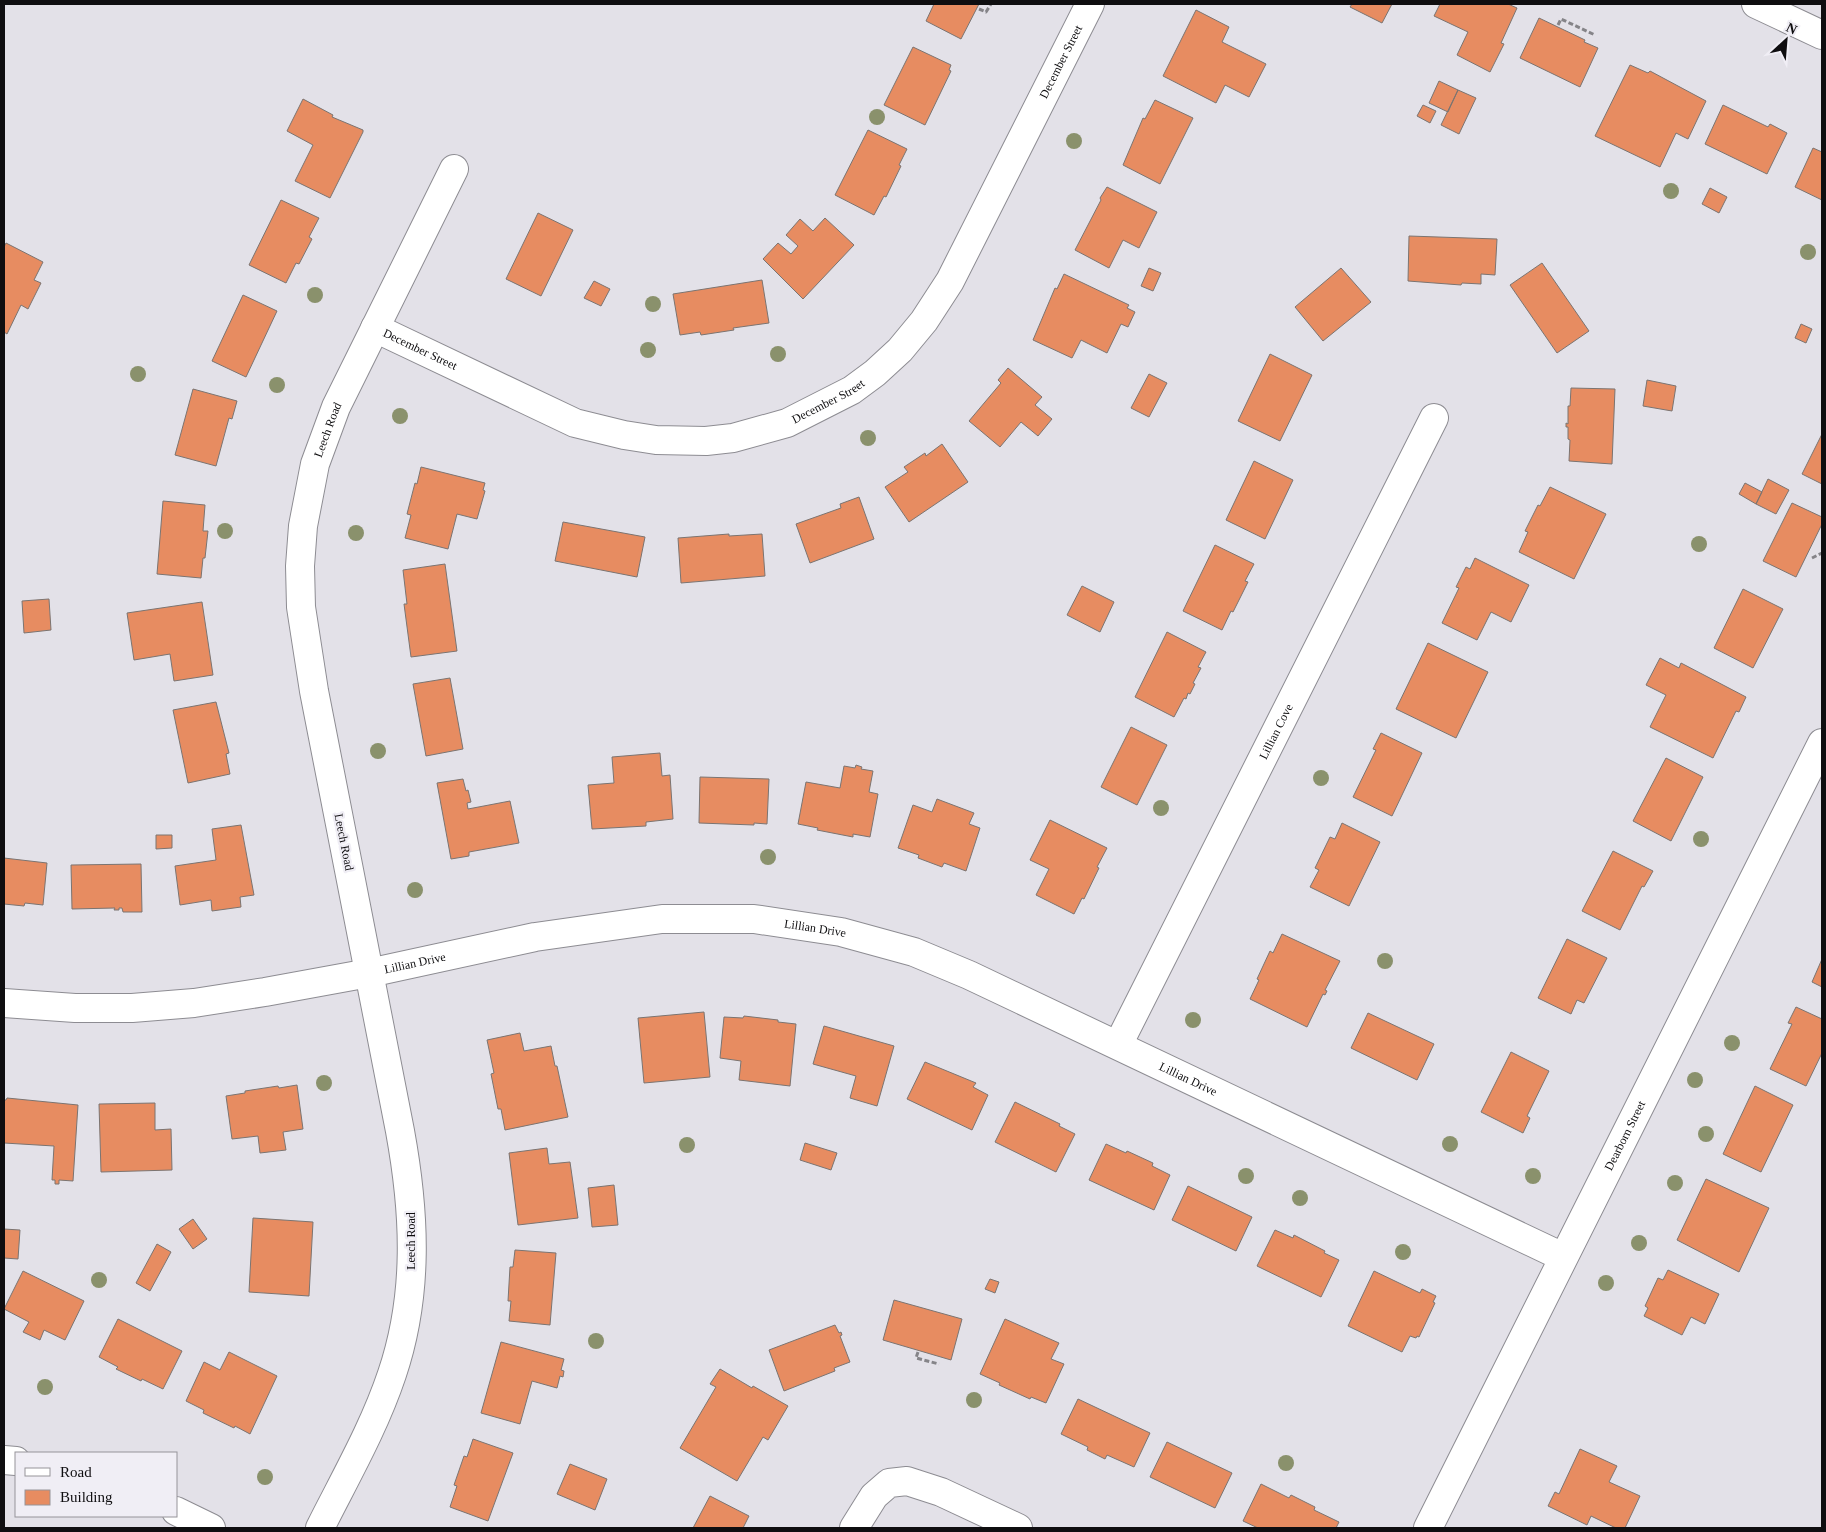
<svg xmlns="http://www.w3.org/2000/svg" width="1826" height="1532" viewBox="0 0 1826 1532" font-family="Georgia,serif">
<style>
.building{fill:#e78c61;stroke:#7b7471}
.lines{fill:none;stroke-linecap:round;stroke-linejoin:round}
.minor-casing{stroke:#8d8c92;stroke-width:30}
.path{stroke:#858488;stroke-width:3;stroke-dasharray:5 2.5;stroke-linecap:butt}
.minor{stroke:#fff;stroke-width:28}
.tree{fill:#8a916c}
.labels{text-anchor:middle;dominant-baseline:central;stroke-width:4.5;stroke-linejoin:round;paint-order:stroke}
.street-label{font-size:12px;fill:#0f0e10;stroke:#f0eef5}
</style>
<rect width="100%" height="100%" fill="#e3e1e8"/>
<path class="building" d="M934,4H979L961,39L926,21Z
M1352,4H1392L1382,23L1350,7Z
M1440,4H1508L1517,8L1501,43L1504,44L1490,72L1457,55L1468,32L1434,16Z
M1196,10L1229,27L1222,42L1266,64L1249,97L1225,85L1216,103L1163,76Z
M1539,18L1585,40L1584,42L1598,48L1580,87L1520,58Z
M913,47L951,65L949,70L951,71L925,125L884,105Z
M1630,65L1648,73L1650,71L1706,101L1688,139L1676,133L1660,167L1595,136Z
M1439,81L1458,90L1448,112L1429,103Z
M1458,90L1476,98L1459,134L1441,125Z
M303,99L333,115L332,117L363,130V132L330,198L295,181L313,145L287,131Z
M1155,100L1193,118L1160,184L1123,165L1143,118L1145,119Z
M1423,105L1436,111L1430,123L1417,116Z
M1723,105L1768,127L1770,124L1787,133L1767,174L1705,144Z
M868,130L907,149L899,165L901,166L886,197L884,196L874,215L835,195Z
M1813,148L1822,152V200L1795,187Z
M1107,187L1157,212L1139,248L1123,240L1109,268L1075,250L1101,200L1100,198Z
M1710,188L1727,197L1719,213L1702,204Z
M281,200L319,218L309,237L312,239L299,264L296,263L286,283L249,265Z
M538,213L573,230L541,296L506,279Z
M825,218L854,245L803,299L763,259L778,243L791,254L798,246L786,235L800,219L813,231Z
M1409,236L1497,239L1495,275L1481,274V284L1462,283L1461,285L1408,281Z
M6,243L43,262L34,280L41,283L28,309L21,305L7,334L4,332V247Z
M1542,263L1589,331L1557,353L1510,285Z
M1149,268L1161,273L1153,291L1141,286Z
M1341,268L1371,302L1323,341L1295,307Z
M1064,274L1129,305L1127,308L1135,312L1128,327L1121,324L1107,353L1081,340L1072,358L1033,340L1055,288L1057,289Z
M762,280L769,323L733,328L734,330L701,335L700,332L680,335L673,294Z
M594,281L610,289L601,306L584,298Z
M243,295L277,311L246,377L212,361Z
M1801,324L1812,329L1806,343L1795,338Z
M1270,354L1312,375L1280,441L1238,421Z
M1008,368L1042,397L1035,405L1052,419L1038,436L1021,422L1000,447L969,421L1001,383L998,380Z
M1149,374L1167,383L1149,417L1131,408Z
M1647,380L1676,386L1672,411L1643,406Z
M1571,388L1615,389L1612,464L1569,461L1570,440L1568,439V427H1566V423L1568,424V406H1570Z
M193,389L237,401L232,419L229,418L216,466L175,455Z
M1822,434V484L1802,474Z
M942,444L968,482L909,522L885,487L908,472L904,467L925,453L926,456Z
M1254,461L1293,480L1265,539L1226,520Z
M421,467L485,483L483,490L485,491L477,519L457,514L448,549L405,538L411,515L407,514L415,483L417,484Z
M1768,479L1789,490L1776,514L1756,504Z
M1745,483L1762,492L1756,504L1739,494Z
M1550,487L1606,514L1574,579L1519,552L1528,532L1525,531L1538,505L1540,506Z
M859,497L874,539L810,563L796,524L841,508L840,504Z
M163,501L205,505L203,531H208L205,558H203L201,578L157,574Z
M1792,503L1822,517V524L1796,577L1763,561Z
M563,522L645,537L637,577L555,561Z
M729,534V536L762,534L765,576L681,583L678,538Z
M1215,545L1254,564L1245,581L1248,582L1233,612L1231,611L1222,630L1183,611Z
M1475,558L1529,585L1511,622L1491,612L1477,640L1442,623L1459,588L1456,587L1466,567L1470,569Z
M445,564L457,651L411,657L404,604H407L403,570Z
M1082,586L1114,602L1100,632L1067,615Z
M1743,589L1783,609L1753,668L1714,648Z
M49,599L51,630L24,633L22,601Z
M202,602L213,675L174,681L170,654L134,660L127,613Z
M1167,632L1206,652L1198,667L1201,668L1193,683L1195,684L1190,694L1188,693L1186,699L1184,698L1174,717L1135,697Z
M1428,643L1488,672L1456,738L1396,709Z
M1660,658L1679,668L1681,663L1746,697L1739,712L1736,711L1713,758L1650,727L1666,695L1646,685Z
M450,678L463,749L426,756L413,684Z
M216,702L229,753L226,754L230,774L188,783L173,710Z
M1131,727L1167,745L1137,805L1101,787Z
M1381,733L1422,753L1392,816L1353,797L1376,750L1373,749Z
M660,753L662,776L670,775L673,819L646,822V826L592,829L588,785L614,783L612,757Z
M1666,758L1703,777L1671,841L1633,821Z
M856,765L862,767L861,769L873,771L869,792L878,794L870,837L853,834V837L817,830L818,828L798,824L806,782L840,788L844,766L855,768Z
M700,777L769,779L767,824L754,823V825L699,823Z
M463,779L466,791L468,790L471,802L467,803L468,809L510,801L519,843L469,852V856L451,859L437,783Z
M937,799L974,813L969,824L980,828L966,871L944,863L942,867L918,858L919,855L898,848L913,805L932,812Z
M1050,820L1107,848L1097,867L1099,868L1084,899L1082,898L1074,914L1036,895L1049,869L1030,860Z
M1342,823L1380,842L1349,906L1310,887L1319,870L1315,868L1330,837L1335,839Z
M241,825L254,895L240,897L241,907L212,911L211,900L180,905L175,866L216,860L212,829Z
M156,835H172V848L156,849Z
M1613,851L1653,871L1644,887L1642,886L1620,930L1582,911Z
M4,858L47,863L43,905L25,903L24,906L4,904Z
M141,864L142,912H123L122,908H119V910H114L115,908L72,909L71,865Z
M1282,934L1340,961L1325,990L1327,991L1325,995L1323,994L1307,1027L1250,999L1259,980L1257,979L1270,951L1273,953Z
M1567,939L1607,958L1584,1003L1577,1000L1571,1014L1538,998Z
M1822,959V987L1812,982Z
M1796,1007L1822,1019V1053L1806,1086L1770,1069L1792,1024L1788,1023Z
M704,1012L710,1077L644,1083L638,1018Z
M1368,1013L1434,1044L1417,1080L1351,1048Z
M744,1016L778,1020V1022L796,1024L790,1086L739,1080L741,1061L720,1058L724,1017L743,1018Z
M824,1026L894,1046L877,1106L850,1098L856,1076L813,1064Z
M520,1033L524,1051L551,1046L555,1066H557L568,1117L505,1130L501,1109H498L491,1074L494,1073L487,1040Z
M1511,1052L1549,1071L1527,1116L1530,1118L1523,1133L1481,1112Z
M925,1062L976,1083L973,1087L988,1095L972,1130L907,1099Z
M297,1085L303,1129L283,1132L286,1150L260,1153L258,1136L232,1139L226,1096L245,1093V1091L278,1086L279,1088Z
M1755,1086L1793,1105L1761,1172L1723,1154Z
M7,1098L78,1105L73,1181L59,1180V1184H55V1180H52L54,1146L4,1143V1100H6Z
M1015,1102L1060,1124L1059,1126L1075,1134L1056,1172L995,1142Z
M155,1103V1130L171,1129L172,1170L101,1172L99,1104Z
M805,1143L837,1153L831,1170L800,1160Z
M1106,1144L1126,1153L1127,1151L1153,1163L1152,1166L1170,1175L1154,1210L1089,1180Z
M547,1148L549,1164L570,1162L578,1218L518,1225L509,1153Z
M1706,1179L1769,1208L1739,1272L1677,1240Z
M614,1185L618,1225L592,1227L588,1188Z
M1188,1186L1252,1217L1236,1251L1172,1220Z
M253,1218L313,1222L309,1296L249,1292Z
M193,1219L207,1239L193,1249L179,1229Z
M4,1229L20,1230L18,1259L4,1258Z
M1275,1230L1293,1238L1294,1235L1325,1251L1324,1253L1339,1260L1321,1297L1257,1266Z
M157,1244L171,1252L150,1291L136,1283Z
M515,1250L556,1253L550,1325L509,1321L511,1301H508L510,1267H513Z
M1668,1270L1719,1294L1705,1324L1691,1317L1682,1335L1644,1316L1648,1308L1645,1306L1658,1278L1663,1280Z
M23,1271L84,1301L65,1340L44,1330L40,1340L23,1332L29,1322L4,1309Z
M1374,1271L1420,1293L1422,1289L1436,1296L1433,1302L1435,1303L1419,1337L1417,1336L1416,1338L1410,1336L1402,1352L1348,1326Z
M990,1279L999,1282L995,1293L985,1289Z
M894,1300L962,1319L951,1360L883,1340Z
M118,1319L182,1351L163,1389L142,1379L141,1381L116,1369L118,1367L99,1357Z
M1005,1319L1059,1343L1051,1359L1064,1364L1046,1403L1031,1397L1030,1399L999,1385L1000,1383L980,1374Z
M835,1325L839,1333L841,1332L842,1335L840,1336L850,1362L834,1368L835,1371L784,1391L769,1350Z
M501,1342L564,1359L561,1370L564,1371L563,1377L560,1376L557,1388L532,1381L520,1424L481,1413Z
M229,1352L277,1376L250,1434L235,1426L234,1428L203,1413L204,1410L186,1401L204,1362L220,1370Z
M720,1369L752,1388L753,1386L788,1406L768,1440L763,1437L737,1481L680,1448L716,1387L710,1384Z
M1078,1399L1150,1433L1134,1467L1107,1455L1105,1459L1087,1450L1088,1447L1061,1434Z
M473,1439L513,1453L488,1521L450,1507L457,1486L454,1485L464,1456L467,1457Z
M1167,1442L1232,1473L1215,1508L1150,1477Z
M1580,1449L1617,1466L1609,1482L1640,1496L1625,1528H1616L1591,1516L1587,1525L1548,1506L1555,1492L1559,1494Z
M570,1464L607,1479L595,1510L557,1494Z
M1261,1484L1289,1498L1291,1495L1315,1507L1314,1510L1339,1522L1336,1528H1258L1243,1521Z
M710,1496L749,1516L743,1528H693Z"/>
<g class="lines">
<defs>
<g id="minor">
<path d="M1756,4L1822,35"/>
<path id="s1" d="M375,328L575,423L624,435L656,440L706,441L733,438L787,423L852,390L875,373L900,350L924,321L950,281L1090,4"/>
<path id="s2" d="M4,1003L75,1008H132L194,1003L265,992L369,973L535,937L662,919H754L841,932L914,952L969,975L1563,1257"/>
<path id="s3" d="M1118,1045L1434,418"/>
<path d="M4,1460L16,1461"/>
<path d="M176,1511L211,1528"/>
<path id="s4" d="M320,1528C345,1478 374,1428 392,1374C419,1294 415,1213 400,1131L314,691L301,607L300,566L303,526L315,464L336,407L454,169"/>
<path d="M854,1528L874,1496L889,1483L907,1481L941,1492L1018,1528"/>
<path id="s5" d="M1428,1528L1822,743"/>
</g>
</defs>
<use href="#minor" class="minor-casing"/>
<path class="path" d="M979,9L986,12L991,4
M1558,25L1561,19L1595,35
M1812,558L1822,553
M918,1352L916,1358L939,1364"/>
<use href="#minor" class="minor"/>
</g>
<g class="tree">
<circle cx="877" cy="117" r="8"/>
<circle cx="1074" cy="141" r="8"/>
<circle cx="1671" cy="191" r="8"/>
<circle cx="1808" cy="252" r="8"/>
<circle cx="315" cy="295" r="8"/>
<circle cx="653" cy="304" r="8"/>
<circle cx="648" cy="350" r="8"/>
<circle cx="778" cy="354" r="8"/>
<circle cx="138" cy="374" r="8"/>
<circle cx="277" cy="385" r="8"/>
<circle cx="400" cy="416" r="8"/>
<circle cx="868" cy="438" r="8"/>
<circle cx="225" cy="531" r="8"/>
<circle cx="356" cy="533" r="8"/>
<circle cx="1699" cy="544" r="8"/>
<circle cx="378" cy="751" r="8"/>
<circle cx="1321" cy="778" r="8"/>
<circle cx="1161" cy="808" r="8"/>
<circle cx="1701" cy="839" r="8"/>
<circle cx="768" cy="857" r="8"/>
<circle cx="415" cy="890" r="8"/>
<circle cx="1385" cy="961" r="8"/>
<circle cx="1193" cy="1020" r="8"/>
<circle cx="1732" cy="1043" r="8"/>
<circle cx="1695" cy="1080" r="8"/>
<circle cx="324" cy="1083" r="8"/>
<circle cx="1706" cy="1134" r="8"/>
<circle cx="1450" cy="1144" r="8"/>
<circle cx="687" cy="1145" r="8"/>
<circle cx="1246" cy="1176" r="8"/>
<circle cx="1533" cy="1176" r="8"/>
<circle cx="1675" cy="1183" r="8"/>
<circle cx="1300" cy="1198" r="8"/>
<circle cx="1639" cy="1243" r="8"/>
<circle cx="1403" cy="1252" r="8"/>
<circle cx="99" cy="1280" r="8"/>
<circle cx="1606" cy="1283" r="8"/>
<circle cx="596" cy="1341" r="8"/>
<circle cx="45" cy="1387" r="8"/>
<circle cx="974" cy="1400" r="8"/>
<circle cx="1286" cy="1463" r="8"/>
<circle cx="265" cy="1477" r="8"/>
</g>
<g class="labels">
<g class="street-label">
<text stroke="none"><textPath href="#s1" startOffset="904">December Street</textPath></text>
<text stroke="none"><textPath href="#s1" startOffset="50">December Street</textPath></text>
<text stroke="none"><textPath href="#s1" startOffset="484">December Street</textPath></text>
<text stroke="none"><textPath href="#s4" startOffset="1130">Leech Road</textPath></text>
<text stroke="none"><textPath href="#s3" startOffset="351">Lillian Cove</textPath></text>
<text transform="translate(344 842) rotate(79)">Leech Road</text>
<text stroke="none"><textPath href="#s2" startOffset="820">Lillian Drive</textPath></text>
<text stroke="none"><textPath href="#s2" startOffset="415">Lillian Drive</textPath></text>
<text stroke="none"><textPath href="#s2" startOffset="1224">Lillian Drive</textPath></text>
<text stroke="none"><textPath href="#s5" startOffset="439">Dearborn Street</textPath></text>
<text transform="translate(411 1241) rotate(-90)">Leech Road</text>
</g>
</g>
<rect width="1826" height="1532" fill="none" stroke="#0f0e10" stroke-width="10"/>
<rect x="15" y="1452" width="162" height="65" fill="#f0eef5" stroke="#969499"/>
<rect x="25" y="1468" width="25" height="8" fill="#ffffff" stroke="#969499"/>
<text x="60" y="1477" font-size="15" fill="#0f0e10">Road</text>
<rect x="25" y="1490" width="25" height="15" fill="#e78c61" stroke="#969499"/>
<text x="60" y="1502" font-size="15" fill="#0f0e10">Building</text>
<g transform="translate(1786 40) rotate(26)" stroke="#f0eef5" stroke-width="4" paint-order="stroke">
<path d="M0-4L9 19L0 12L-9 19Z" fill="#0f0e10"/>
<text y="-8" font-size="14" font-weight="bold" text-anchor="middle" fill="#0f0e10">N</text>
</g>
</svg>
